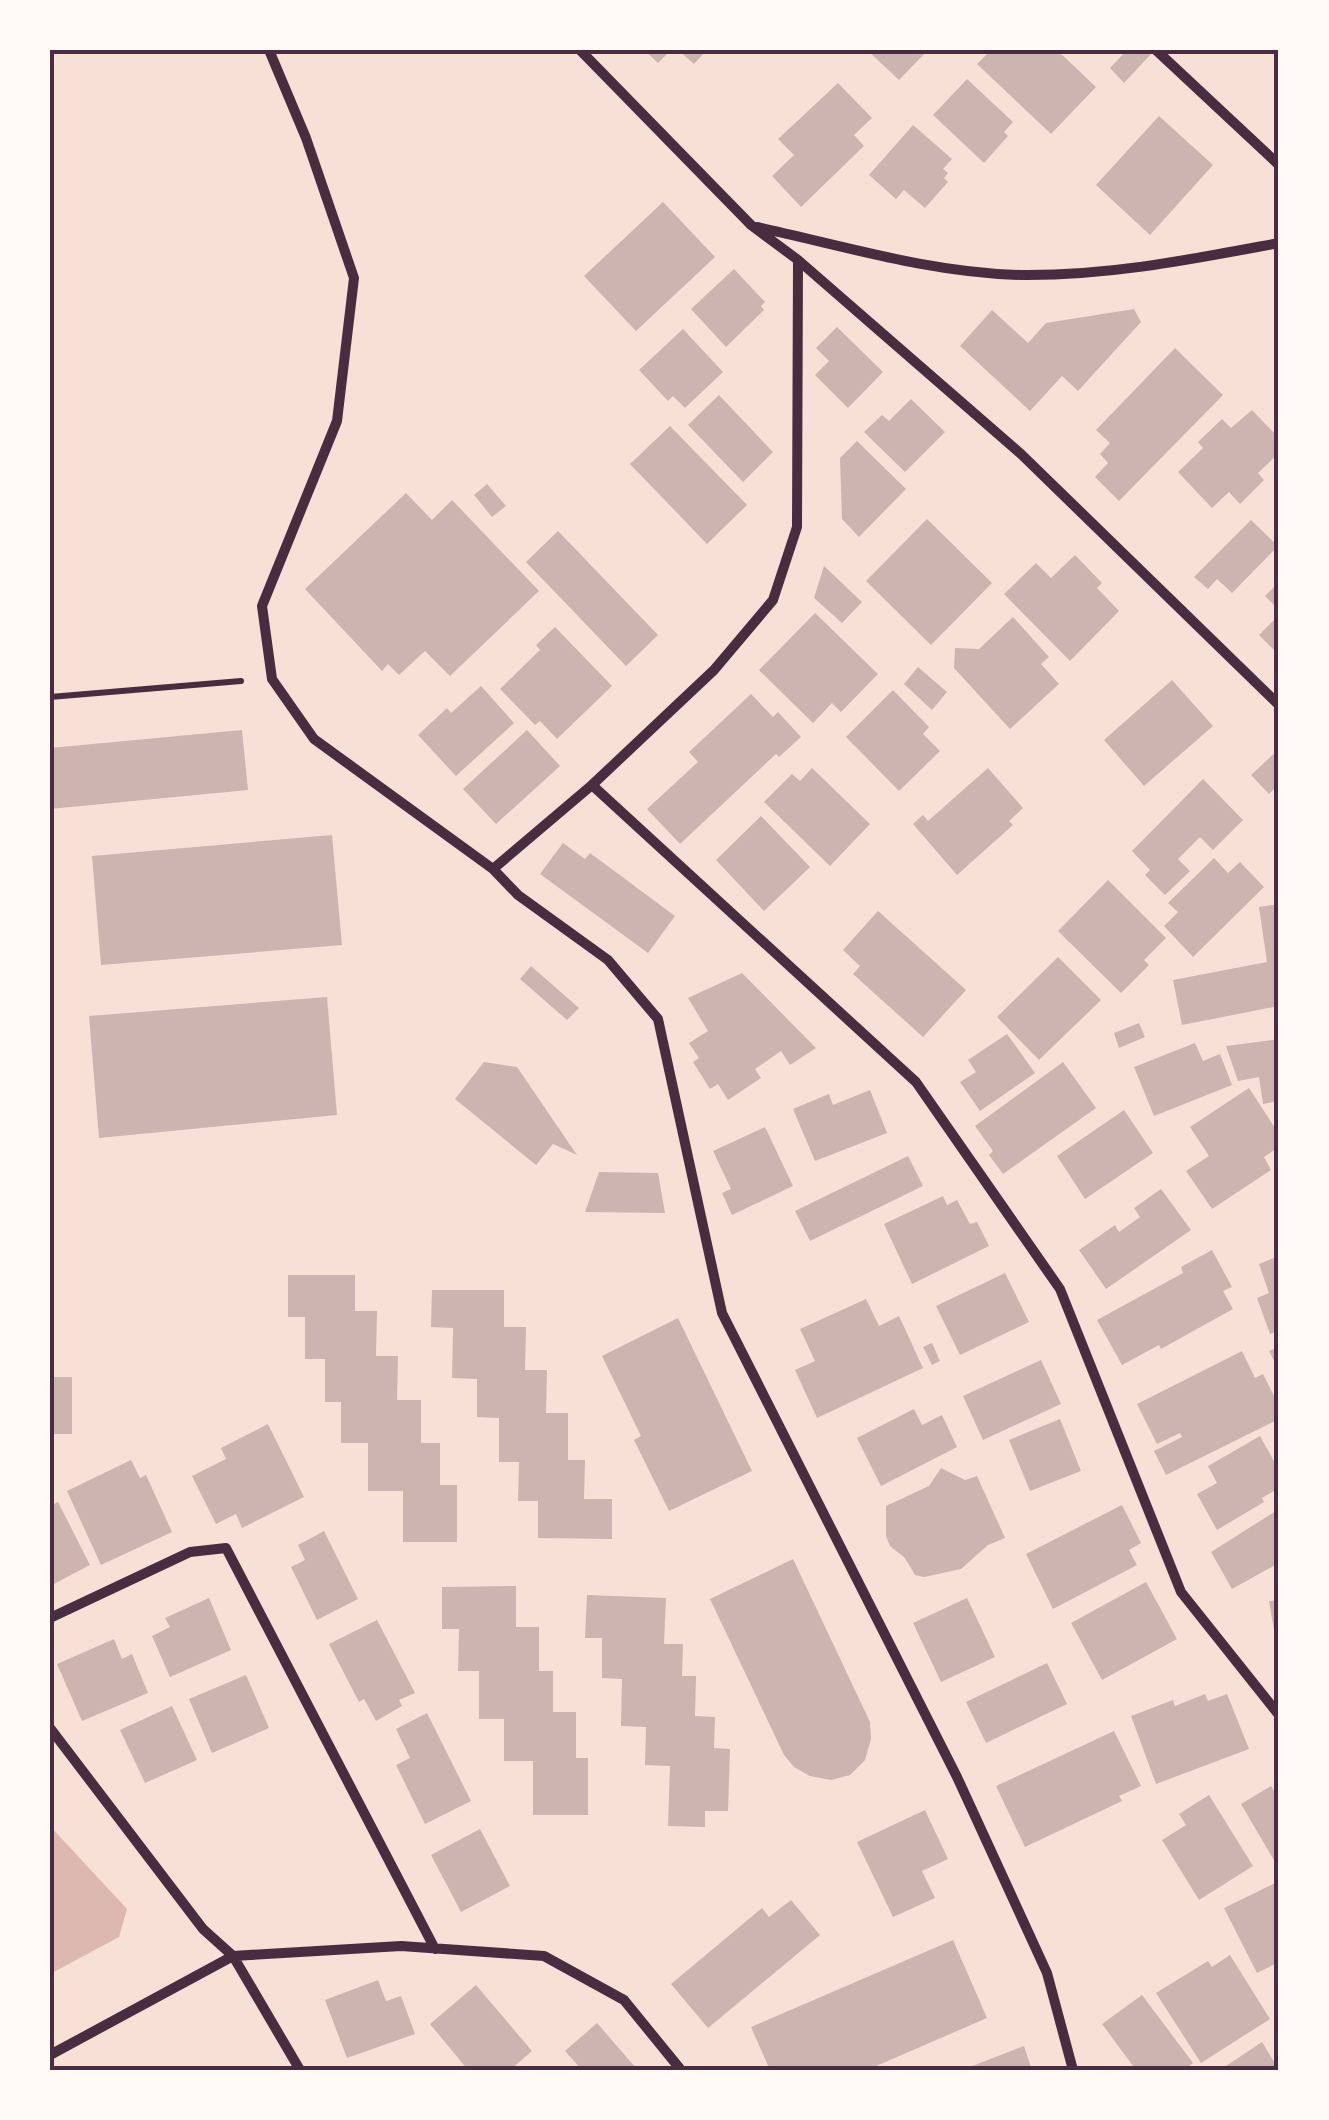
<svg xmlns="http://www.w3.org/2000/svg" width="1329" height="2120" viewBox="0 0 1329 2120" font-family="'Roboto Condensed',sans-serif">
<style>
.water{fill:#dcb8b0}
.building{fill:#ccb4b1}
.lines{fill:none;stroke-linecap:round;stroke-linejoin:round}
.path{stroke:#4a2c40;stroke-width:6}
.minor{stroke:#4a2c40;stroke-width:10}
.neatline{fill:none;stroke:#4a2c40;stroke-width:4}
</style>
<rect width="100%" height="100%" fill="#f7e1d7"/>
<path class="water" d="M50,1826L127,1909L119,1937L50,1974Z"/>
<path class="building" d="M644,50H671L658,63Z
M678,50H707L694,64Z
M867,50H928L899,80Z
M991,50H1057L1096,87L1051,134L977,64Z
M1127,50H1149L1152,53L1124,83L1110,68Z
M967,79L1013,122L1004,132L1008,136L984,163L933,115Z
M838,83L872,118L854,135L864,146L801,207L772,176L794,155L778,139Z
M1159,116L1213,165L1150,235L1096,185Z
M913,125L952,159L943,169L948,173L944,178L948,182L925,208L904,190L896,199L869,175Z
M663,202L715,257L636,331L584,276Z
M734,269L765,302L761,306L764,310L726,347L691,309Z
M1134,309L1141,322L1078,391L1062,376L1030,411L960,346L992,310L1028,343L1046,323Z
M837,327L883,372L848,408L815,375L829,361L816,348Z
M683,329L723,372L685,408L673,396L668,401L639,370Z
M1175,348L1223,395L1119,501L1095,477L1108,463L1100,454L1110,443L1096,430Z
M719,395L773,452L743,482L688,425Z
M911,399L945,432L905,472L864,432L882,415L889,421Z
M1252,410L1279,438V453L1258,473L1264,480L1240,504L1229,492L1212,508L1178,472L1203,448L1198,442L1222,419L1231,428Z
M670,426L747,505L707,544L630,464Z
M857,441L906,489L859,537L842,519L840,458Z
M487,484L506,506L492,517L474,495Z
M406,493L432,520L452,500L539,591L450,676L425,651L399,675L388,664L382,671L305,589Z
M927,519L992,583L931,645L866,581Z
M1251,520L1278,546L1232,593L1217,579L1208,589L1194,577Z
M558,531L658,635L626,666L526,562Z
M1075,555L1102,583L1097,588L1119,611L1070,661L1004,594L1036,563L1051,578Z
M824,566L862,602L842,623L814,598Z
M1279,582V610L1265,596Z
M815,613L878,674L841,712L832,703L813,723L759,670Z
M1279,615V655L1259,635Z
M1013,617L1049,657L1041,664L1059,684L1010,729L954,668L955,648L979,649Z
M555,627L612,686L557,739L540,721L535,725L500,689L540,650L536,645Z
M918,667L947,692L932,710L904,684Z
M1172,680L1213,726L1144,786L1104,740Z
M481,686L514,723L456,776L418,735L447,708L451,713Z
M893,690L929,727L923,734L940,751L899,791L846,737Z
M751,694L773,717L778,712L801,737L779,757L776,754L680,844L647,809L698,762L689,752Z
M242,730L248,790L50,809V748Z
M527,730L560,766L496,824L463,789Z
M1279,749V784L1269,794L1251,775Z
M812,768L870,824L830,866L764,802L792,774L800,781Z
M988,768L1023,808L1009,821L1013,825L957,875L913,824L923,815L928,821Z
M1203,779L1243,820L1213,850L1200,837L1178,859L1190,871L1165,895L1145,875L1150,870L1132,851Z
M761,816L810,867L764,911L716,860Z
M332,835L342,945L101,965L92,856Z
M563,843L585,859L590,853L675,916L648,953L540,874Z
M1214,858L1228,873L1240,862L1264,887L1193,957L1164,926L1178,912L1168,903Z
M1108,880L1166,938L1144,960L1149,965L1121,993L1058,931Z
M1279,904V1006L1182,1025L1173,980L1267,962L1259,907Z
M878,911L966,990L923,1037L853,974L860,966L843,950Z
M1058,957L1101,1000L1039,1060L997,1017Z
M531,966L579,1008L567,1020L520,979Z
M742,973L816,1048L790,1065L781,1051L755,1069L761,1078L728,1100L718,1084L710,1089L693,1062L699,1058L689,1043L708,1031L688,998Z
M327,997L337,1115L99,1138L89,1016Z
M1139,1023L1145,1037L1119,1048L1114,1033Z
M1007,1034L1035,1073L980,1111L960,1082L976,1072L968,1060Z
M1279,1039V1101L1263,1104L1259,1077L1238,1081L1226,1046Z
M1195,1043L1203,1061L1220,1054L1232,1085L1154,1116L1134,1067Z
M484,1062L517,1067L577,1155L553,1144L536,1165L455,1099Z
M1063,1062L1096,1108L1003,1174L989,1155L993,1151L975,1126Z
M1249,1088L1279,1134L1274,1138L1279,1147L1264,1157L1271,1170L1212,1209L1186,1171L1209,1156L1190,1127Z
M870,1090L887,1133L815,1161L793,1109L829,1094L833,1105Z
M1124,1110L1153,1153L1085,1199L1057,1156Z
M765,1127L793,1186L732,1215L722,1193L731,1189L713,1151Z
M908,1156L923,1186L810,1241L795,1211Z
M599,1172L658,1173L665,1213L585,1212Z
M1161,1189L1191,1230L1106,1289L1079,1250L1115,1225L1119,1232L1140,1217L1134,1208Z
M943,1196L947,1205L957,1200L970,1224L977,1222L989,1246L912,1284L884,1224Z
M1212,1250L1232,1287L1223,1291L1233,1309L1161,1349L1159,1345L1122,1365L1097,1320L1183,1273L1181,1267Z
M1279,1256V1331L1270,1334L1257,1298L1269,1293L1259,1264Z
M1005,1273L1029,1322L960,1355L936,1306Z
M288,1275H355V1311H377L376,1356H398L397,1400H421V1443H440V1485H457V1542H403V1491H368V1443H341V1402H325V1359H305V1317H288Z
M432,1290H504V1327H526L525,1370H547L546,1413H568V1460H585L584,1499H612V1539L538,1538V1501H518L519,1462H499V1418L477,1417V1379L452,1378L453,1328L431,1327Z
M866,1299L879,1326L899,1316L923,1368L817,1418L795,1370L815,1361L800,1329Z
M678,1318L752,1471L669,1511L634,1440L641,1436L602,1356Z
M932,1343L940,1361L932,1365L923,1347Z
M1279,1347V1371L1269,1351Z
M1242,1351L1255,1378L1263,1374L1279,1406V1419L1166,1475L1154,1451L1182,1437L1180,1433L1157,1444L1137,1404Z
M1041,1360L1061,1404L983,1440L963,1396Z
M50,1377H72V1434H50Z
M914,1409L922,1425L942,1415L957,1447L881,1486L857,1438Z
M1060,1419L1081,1471L1030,1491L1009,1440Z
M268,1424L304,1497L242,1528L236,1514L216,1524L192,1476L226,1459L221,1448Z
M1260,1436L1279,1470V1488L1262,1498L1264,1502L1217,1530L1197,1494L1217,1483L1208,1466Z
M131,1460L140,1478L146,1475L172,1532L101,1565L67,1491Z
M941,1468L965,1480L977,1476L1005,1538L988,1545L961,1569L924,1577L915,1575L905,1558L890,1546L886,1536V1506L929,1486Z
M58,1502L90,1565L50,1586V1506Z
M1122,1505L1141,1543L1129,1550L1137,1565L1053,1609L1026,1554Z
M1279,1509V1563L1232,1589L1211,1552Z
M324,1531L358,1599L317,1620L291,1567L305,1560L298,1545Z
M793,1559L870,1722L871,1739L865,1760L850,1775L831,1780L810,1776L794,1767L784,1755L710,1599Z
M1146,1582L1177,1639L1102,1680L1071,1623Z
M516,1586V1627H539V1671H553V1712H576V1758H588V1815H533V1761H504V1719H479V1671H458L459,1629H442V1587Z
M587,1595L666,1598L664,1644H683L682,1676H696L695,1716L715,1717L714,1748L730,1749L728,1811H705V1827L668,1826L670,1766L645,1765L646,1727L621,1726L622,1679L602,1678V1638H585Z
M209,1598L231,1650L170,1677L152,1636L170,1627L165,1618Z
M967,1598L995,1657L941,1682L913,1623Z
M1279,1600V1648H1277L1269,1601Z
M377,1620L415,1693L399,1700L402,1706L376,1721L364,1699L359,1702L329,1644Z
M114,1639L122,1659L132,1654L148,1693L82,1721L57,1664Z
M1047,1663L1067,1704L986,1743L966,1702Z
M246,1675L269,1728L212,1753L189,1699Z
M1205,1694L1208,1701L1227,1694L1249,1749L1156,1784L1131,1716L1173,1700L1175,1706Z
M172,1706L197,1760L145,1783L120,1730Z
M427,1713L471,1801L425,1824L396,1765L410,1758L396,1729Z
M1114,1731L1141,1786L1119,1796L1122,1801L1025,1847L996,1786Z
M1271,1786L1276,1794L1279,1793V1869L1241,1804Z
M1209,1795L1253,1866L1199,1900L1162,1840L1186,1825L1179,1814Z
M925,1810L948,1859L922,1871L935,1898L893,1917L857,1842Z
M480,1829L510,1886L461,1912L431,1855Z
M1275,1883L1279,1891V1962L1257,1973L1224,1908Z
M791,1900L820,1935L708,2028L671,1984L762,1908L769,1917Z
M953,1940L987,2018L867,2070H770L751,2027Z
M1230,1955L1270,2019L1201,2063L1156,1993L1208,1961L1212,1967Z
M378,1980L386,2001L401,1996L415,2034L347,2058L325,2000Z
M476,1985L532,2051L510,2070H468L430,2024Z
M1142,1995L1193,2063L1184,2070H1136L1102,2024Z
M597,2023L636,2068L634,2070H582L565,2051Z
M1262,2042L1279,2070H1220Z
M1024,2046L1032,2070H962Z"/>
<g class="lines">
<path class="path" d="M50,697L241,681"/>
<path class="minor" d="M269,50L306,138L354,278L337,421L262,606L272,679L314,739L493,869L592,785L916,1082L1060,1289L1181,1592L1279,1715
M580,50L751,225L798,260L1021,454L1279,705
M1156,50L1279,165
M757,227C843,246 932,273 1021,275C1109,276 1193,259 1279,243
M592,785L714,670L773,600L797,527L798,260
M493,869L518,895L608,960L658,1019L722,1313L957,1777L1047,1973L1073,2070
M50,1618L190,1552L226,1548L435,1949
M50,1728L203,1929L233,1956L300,2070
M50,2055L233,1956L401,1946L544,1956L624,2000L681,2070"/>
</g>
<rect width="1329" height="2120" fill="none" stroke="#fffaf5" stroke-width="105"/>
<rect x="52" y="52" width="1224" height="2016" class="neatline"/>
</svg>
